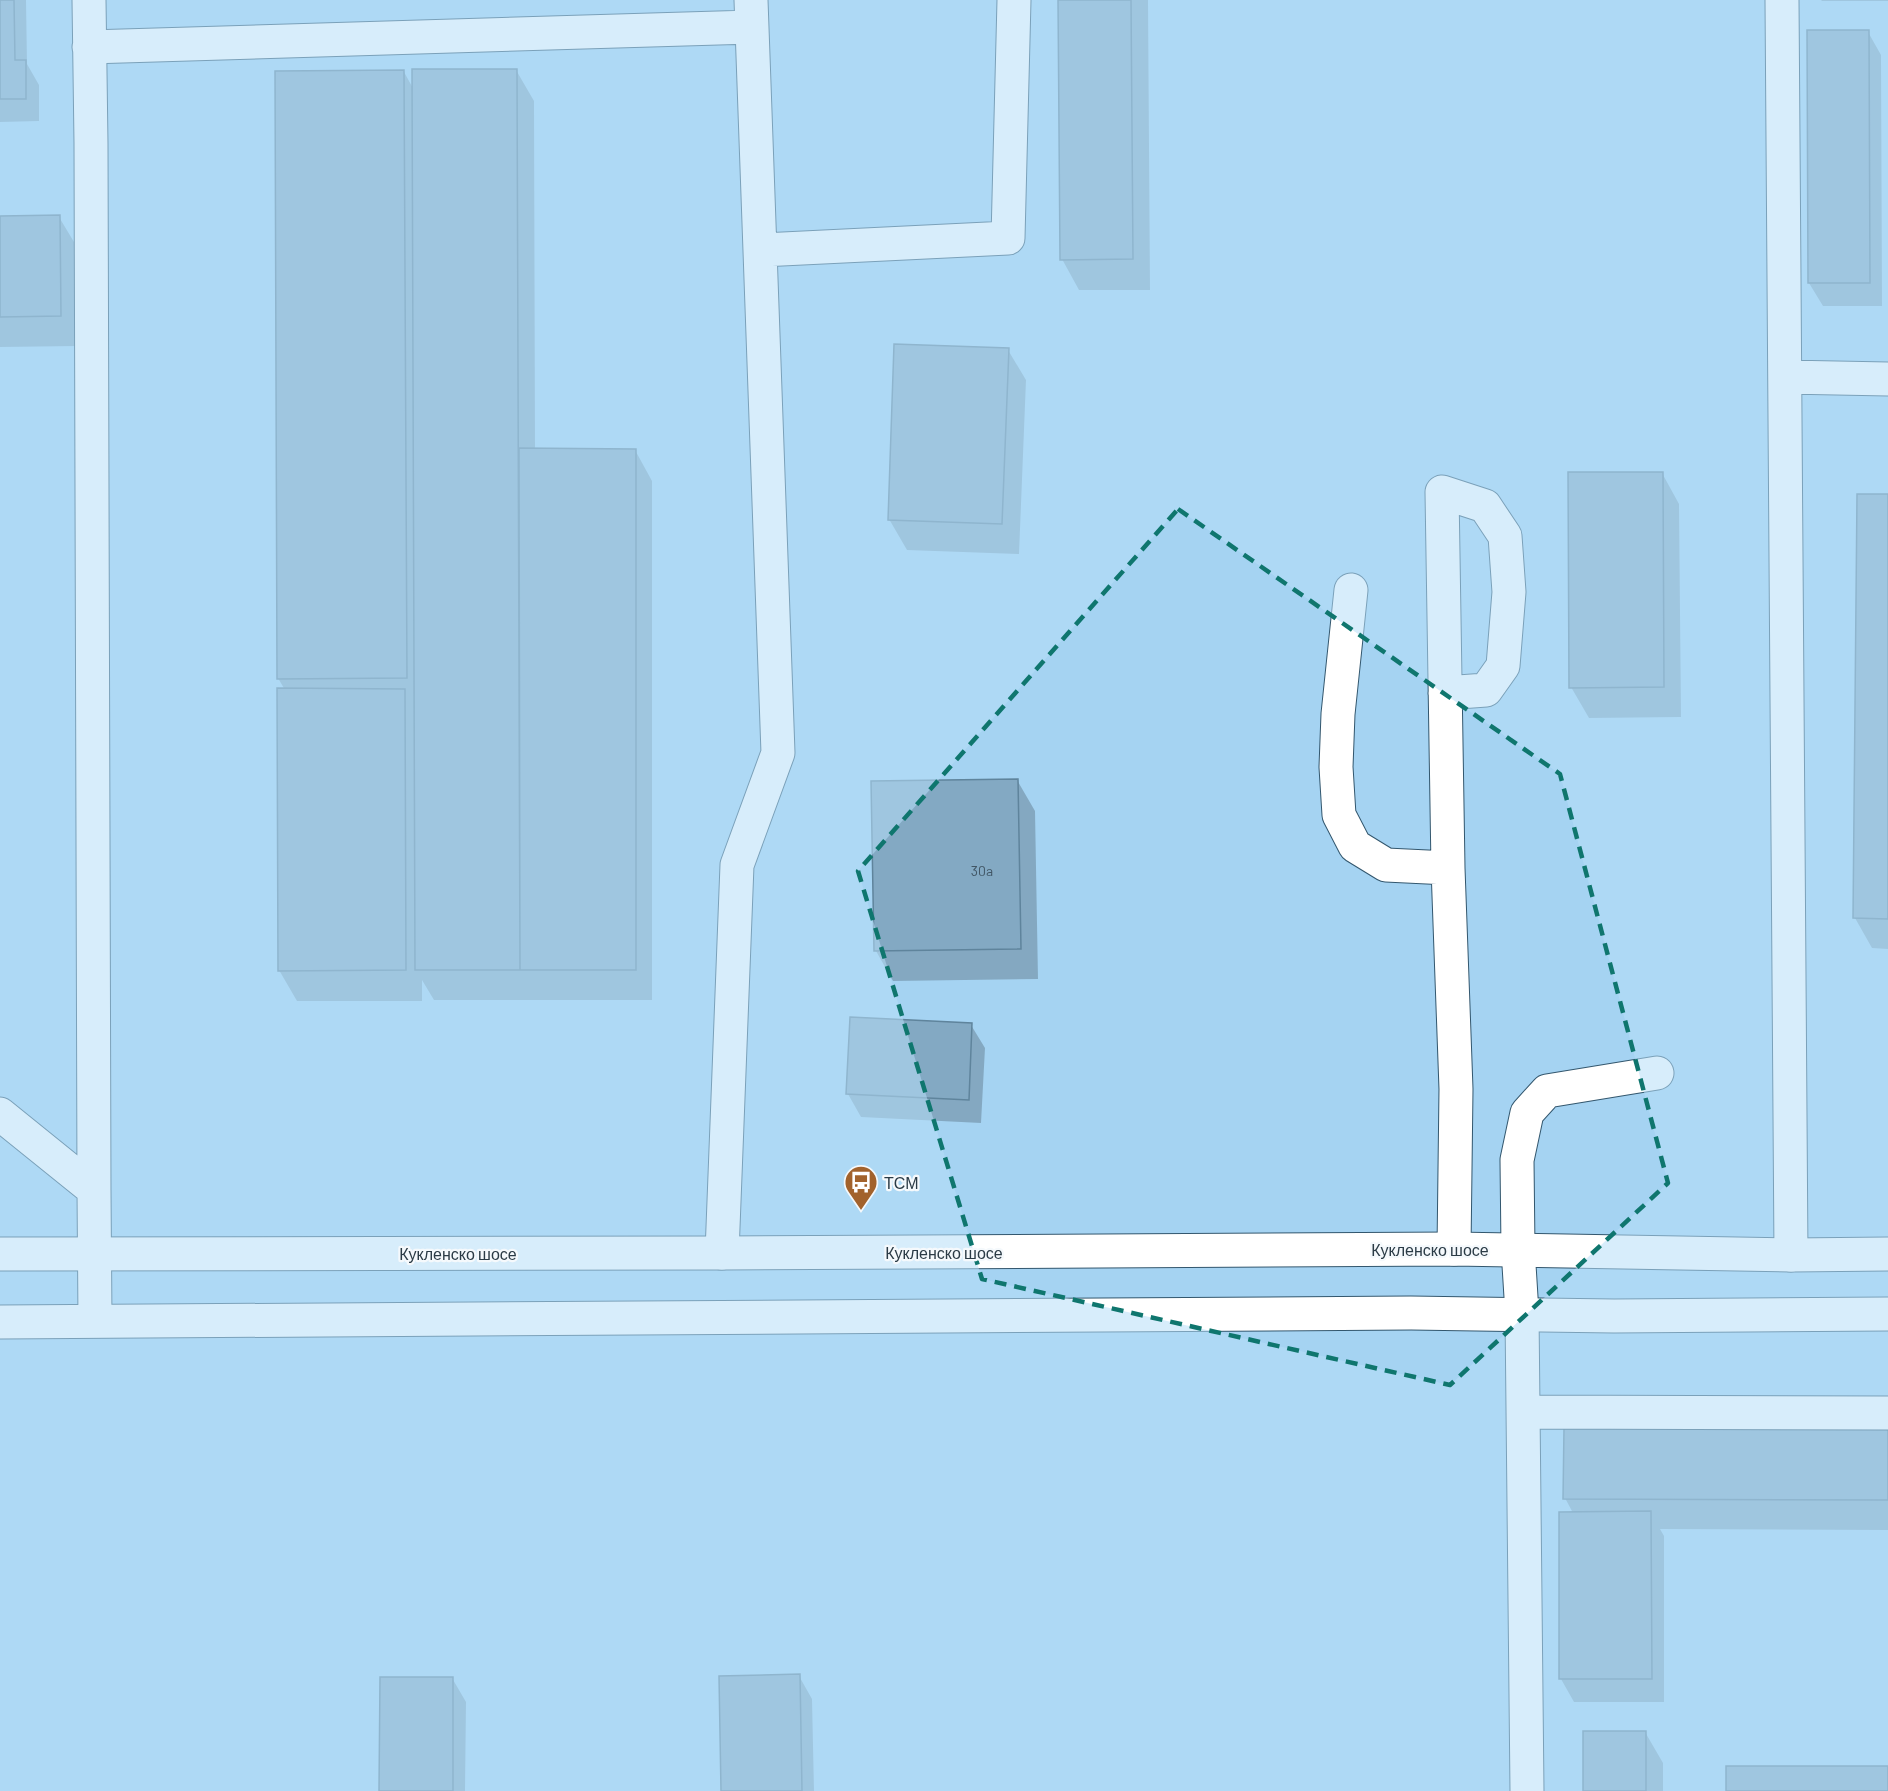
<svg xmlns="http://www.w3.org/2000/svg" width="1888" height="1791" viewBox="0 0 1888 1791" font-family="Barlow,sans-serif">
<style>
.built{fill:#a5d3f2}
.shadow{fill:#0003}
.building{fill:#83a9c3;stroke:#5f849c;stroke-width:1.5}
.lines{fill:none;stroke-linecap:round;stroke-linejoin:round}
.minor-casing{stroke:#33576e;stroke-width:35}
.major-casing{stroke:#33576e;stroke-width:35}
.minor{stroke:#fff;stroke-width:33}
.major{stroke:#fff;stroke-width:33}
.marked{fill:none;stroke:#0f766e;stroke-width:4.5;stroke-dasharray:12 8;stroke-linejoin:round}
.labels{text-anchor:middle;dominant-baseline:central;stroke-width:4.5;stroke-linejoin:round;paint-order:stroke}
.number-label{font-size:14px;fill:#415665}
.poi-label{font-size:16px;fill:#2b3b46;stroke:#f5f9fc;text-anchor:start}
.street-label{font-size:16px;fill:#2b3b46;stroke:#f5f9fc}
</style>
<rect width="100%" height="100%" fill="#b6def8"/>
<path class="built" d="M0,0H1888V1791H0Z"/>
<path class="shadow" d="M0,0H26L27,64L39,85V121L0,122Z
M1059,0H1148L1150,290H1079L1062,259Z
M1821,0H1888V1H1822Z
M1868,32L1881,55L1882,306H1823L1809,283Z
M516,70L534,101L535,450H635L652,481V1000H434L422,980V1001H297L279,970L285,690L278,678L404,72L414,90Z
M0,217H59L77,247L78,346L0,347Z
M1008,350L1026,380L1019,554L907,550L889,519Z
M1662,473L1679,504L1681,717L1589,718L1571,687Z
M1888,496V949L1872,948L1855,918Z
M1017,780L1035,811L1038,979L893,981L876,951Z
M971,1025L985,1048L981,1123L861,1117L848,1094Z
M1888,1431V1530L1660,1529L1664,1536V1702H1574L1561,1679L1573,1513L1565,1498Z
M799,1676L812,1699L814,1791H722Z
M452,1678L466,1702L465,1791H381Z
M1645,1732L1663,1763V1791H1585Z"/>
<path class="building" d="M0,0H14L15,60H26V99H0Z
M1058,0H1131L1133,259L1060,260Z
M1807,30H1869L1870,283H1808Z
M412,69H517L520,970H415Z
M404,70L407,678L277,679L275,71Z
M60,215L61,316L0,317V216Z
M894,344L1009,348L1002,524L888,520Z
M519,448L636,449V970H520Z
M1568,472H1663L1664,687L1569,688Z
M1857,494H1888V919L1853,918Z
M277,688L405,689L406,970L278,971Z
M1018,779L1021,949L874,951L871,781Z
M850,1017L972,1023L969,1100L846,1094Z
M1564,1428L1888,1429V1500L1563,1499Z
M1651,1511L1652,1679H1559V1512Z
M800,1674L802,1791H721L719,1676Z
M380,1677H453V1791H379Z
M1583,1731H1646V1791H1583Z
M1726,1766H1888V1791H1726Z"/>
<g class="lines">
<defs>
<path id="minor" d="M89,0L91,143L94,1190
M1782,0L1791,1255
M89,47L752,27
M761,250L1008,238L1014,0
M1785,377L1888,379
M1351,590L1338,714L1336,767L1339,815L1355,846L1386,865L1448,868
M1445,693L1486,690L1503,666L1509,592L1505,536L1485,506L1442,492L1448,868L1456,1089L1454,1249
M0,1114L94,1190L95,1320
M722,1253L737,865L778,753L751,0
M1523,1412L1888,1413
M1527,1791L1522,1313L1518,1249L1517,1160L1527,1113L1547,1091L1657,1073"/>
<path id="major" d="M0,1254L722,1253L1454,1249L1791,1255L1888,1254
M0,1322L1411,1313L1614,1316L1888,1314"/>
</defs>
<use href="#minor" class="minor-casing"/>
<use href="#major" class="major-casing"/>
<use href="#minor" class="minor"/>
<use href="#major" class="major"/>
</g>
<path d="M0 0H1888V1791H0ZM1178,509L1560,774L1668,1183L1450,1385L982,1279L858,871Z" fill="#b6def8" fill-opacity=".55" fill-rule="evenodd"/>
<path class="marked" d="M1178,509L1560,774L1668,1183L1450,1385L982,1279L858,871Z"/>
<defs>
<symbol id="bus-pin" viewBox="-11 -11 22 30"><path d="M0 17L-7.5 6A9.5 9.5 0 1 1 7.5 6Z" fill="#a2622c" stroke="#f5f9fc"/><path d="M-5-6H5V4H4V6H2V4H-2V6H-4V4H-5ZM-3.5-4V0h7V-4ZM-3.5 1.2v1.5H-2V1.2ZM2 1.2v1.5H3.5V1.2Z" fill="#fff"/></symbol>
</defs>
<g fill-rule="evenodd">
<use href="#bus-pin" x="842" y="1163" width="38" height="52"/>
</g>
<g class="labels">
<g class="number-label">
<text x="982" y="870">30a</text>
</g>
<g class="poi-label">
<text x="884" y="1182">ТСМ</text>
</g>
<g class="street-label">
<text x="1430" y="1249">Кукленско шосе</text>
<text x="944" y="1252">Кукленско шосе</text>
<text x="458" y="1253">Кукленско шосе</text>
</g>
</g>
</svg>
